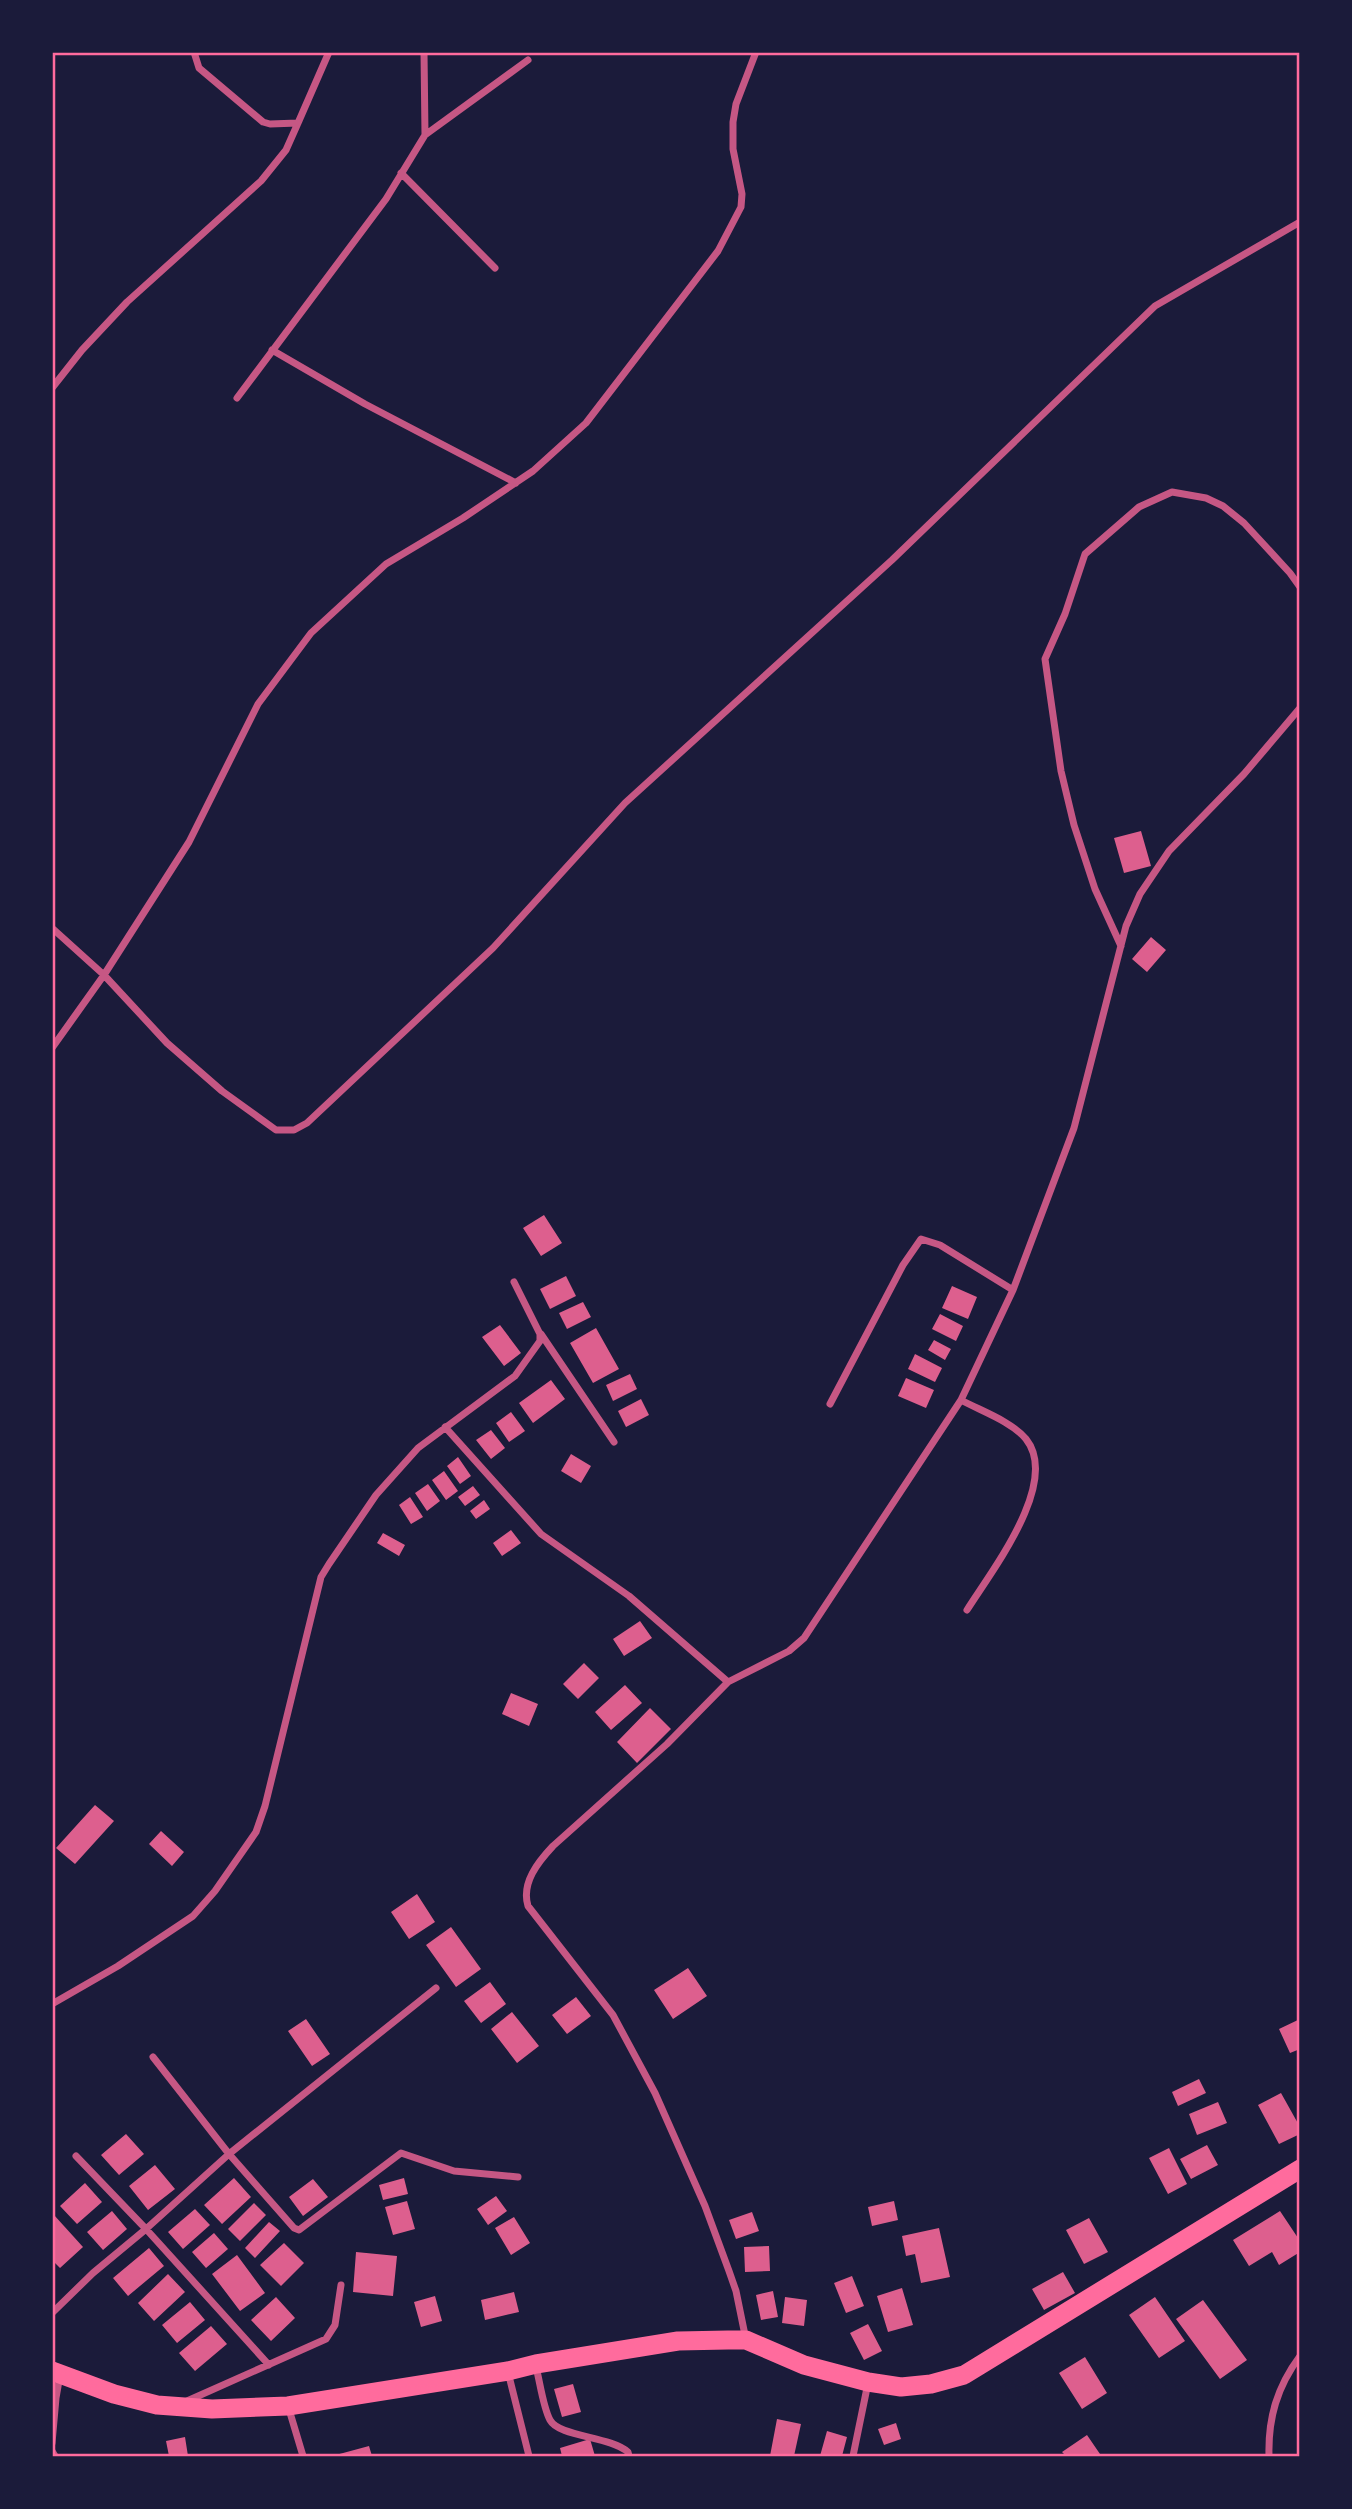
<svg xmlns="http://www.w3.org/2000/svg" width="1352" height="2509" viewBox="0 0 1352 2509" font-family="'Asap Condensed',sans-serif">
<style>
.building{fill:#dd5f8e}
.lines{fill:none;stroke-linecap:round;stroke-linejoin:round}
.minor{stroke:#c65784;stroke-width:7}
.trunk{stroke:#ff6b9d;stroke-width:19}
.neatline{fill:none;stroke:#ff6b9d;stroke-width:2.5}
</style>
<rect width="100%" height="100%" fill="#1b1b3a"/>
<path class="building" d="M1141,831L1151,866L1124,873L1114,838Z
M1151,937L1166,950L1147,972L1132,959Z
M544,1215L562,1243L541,1256L523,1228Z
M566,1276L576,1296L550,1309L540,1289Z
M952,1286L977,1297L968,1319L942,1308Z
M583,1302L591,1317L567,1329L559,1313Z
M940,1314L963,1326L956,1341L932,1329Z
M500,1325L521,1353L504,1366L482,1337Z
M596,1328L619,1369L593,1383L570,1343Z
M934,1340L951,1349L945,1360L928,1350Z
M915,1354L942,1368L935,1382L908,1369Z
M630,1374L637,1389L613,1401L606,1385Z
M906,1378L934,1390L926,1408L898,1396Z
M551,1380L565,1399L533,1423L519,1403Z
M641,1399L649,1415L626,1427L618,1411Z
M511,1412L525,1431L509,1442L496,1423Z
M491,1430L505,1448L491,1459L476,1440Z
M571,1454L591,1466L581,1483L561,1471Z
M458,1457L471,1476L460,1484L447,1466Z
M444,1471L458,1491L446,1500L432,1480Z
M428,1484L440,1501L427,1511L415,1493Z
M473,1486L480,1495L465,1506L458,1497Z
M410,1497L423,1517L411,1524L399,1505Z
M484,1500L490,1509L476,1519L470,1511Z
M511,1530L521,1543L502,1556L493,1543Z
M383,1533L405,1545L399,1556L377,1543Z
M640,1621L652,1638L624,1656L613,1639Z
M584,1663L599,1678L578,1699L563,1684Z
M625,1685L642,1703L611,1730L595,1712Z
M511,1693L538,1704L529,1726L502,1714Z
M650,1708L671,1729L637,1763L617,1742Z
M95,1805L114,1821L75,1864L56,1848Z
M161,1831L184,1852L172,1866L149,1844Z
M417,1894L435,1922L409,1939L391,1912Z
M451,1927L481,1969L456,1987L426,1945Z
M688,1968L707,1996L673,2019L654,1990Z
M490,1982L506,2004L481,2023L464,2001Z
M576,1997L591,2016L567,2034L552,2015Z
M512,2012L539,2046L517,2063L491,2029Z
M306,2019L330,2054L312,2066L288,2031Z
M1300,2019V2049L1290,2053L1279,2029Z
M1199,2079L1206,2093L1178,2106L1172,2092Z
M1281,2093L1300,2127V2134L1279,2144L1258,2105Z
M1218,2102L1227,2123L1197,2135L1189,2114Z
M126,2134L144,2154L119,2175L101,2155Z
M1207,2145L1218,2165L1191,2179L1180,2159Z
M1169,2148L1187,2184L1168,2194L1149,2158Z
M155,2165L175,2189L148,2210L129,2186Z
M234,2178L251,2197L222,2224L204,2205Z
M404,2178L408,2194L383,2200L379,2185Z
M313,2179L328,2197L303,2216L289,2197Z
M85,2183L102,2202L77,2224L60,2206Z
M496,2196L507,2211L488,2225L477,2209Z
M407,2201L415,2229L393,2235L385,2207Z
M894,2201L898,2220L872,2226L868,2207Z
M254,2203L266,2215L240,2241L228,2229Z
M195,2209L210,2225L183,2249L168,2232Z
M112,2211L127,2229L103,2250L87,2232Z
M1280,2211L1300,2241V2252L1279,2265L1272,2252L1249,2266L1233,2240Z
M752,2212L759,2231L736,2239L729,2220Z
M54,2215L83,2247L60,2268L52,2260Z
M514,2217L530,2243L511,2255L495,2228Z
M1089,2218L1108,2252L1084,2264L1066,2230Z
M269,2222L280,2231L255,2258L245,2248Z
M939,2228L950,2277L921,2283L915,2254L906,2256L902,2236Z
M214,2233L228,2249L206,2268L192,2252Z
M284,2243L304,2263L281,2286L260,2265Z
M769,2246L770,2271L745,2272L744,2247Z
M149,2248L164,2266L128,2296L113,2278Z
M356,2252L397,2256L393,2296L353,2292Z
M237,2255L265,2293L240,2311L212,2274Z
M1063,2272L1075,2293L1044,2310L1032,2289Z
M168,2274L185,2292L154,2321L138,2303Z
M852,2276L864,2306L846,2313L834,2283Z
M902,2288L913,2325L888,2332L877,2296Z
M773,2291L778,2317L761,2320L756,2295Z
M514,2292L519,2312L485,2320L481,2300Z
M435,2296L442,2321L421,2327L414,2302Z
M276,2297L295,2318L271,2341L251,2320Z
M785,2297L807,2300L804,2326L782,2323Z
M1155,2297L1185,2341L1159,2358L1129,2315Z
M1203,2300L1247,2360L1220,2379L1176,2319Z
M190,2302L205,2320L177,2343L162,2325Z
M868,2324L882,2351L864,2360L850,2333Z
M211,2326L227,2344L195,2371L179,2353Z
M1085,2357L1107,2393L1082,2409L1059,2373Z
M573,2384L581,2412L562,2417L554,2389Z
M777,2419L801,2424L794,2456H770Z
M896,2423L901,2439L884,2445L878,2429Z
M827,2431L847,2437L842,2456H820Z
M1087,2435L1100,2454L1097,2456H1066L1062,2452Z
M185,2437L188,2456H169L166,2441Z
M590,2439L595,2456H562L560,2448Z
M369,2446L372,2456H332Z"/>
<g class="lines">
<path class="minor" d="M298,123L329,52
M425,135L528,60
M401,173L495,268
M272,350L365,404L516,483
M52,388L82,350L127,302L261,181L286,150L298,123L270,124L263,122L199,68L194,52
M237,398L386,199L425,135L424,52
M52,928L104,975L167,1043L222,1091L276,1130H294L307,1123L493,948L625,803L892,560L1155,306L1300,222
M1121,946L1095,889L1074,825L1061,771L1045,659L1065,614L1085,554L1139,507L1172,492L1206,498L1223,506L1244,523L1290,573L1300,587
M52,1048L104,975L189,842L258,704L311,633L386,564L463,518L533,471L586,423L718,251L741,207L742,194L733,149V122L736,104L756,52
M541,1334L614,1442
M961,1400C981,1411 1011,1421 1026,1439C1061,1483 990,1573 967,1610
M830,1404L903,1265L921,1239L940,1245L1013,1290
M445,1427L541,1534L629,1596L728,1682L667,1744L553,1846C538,1862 521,1883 528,1906L613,2015L655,2093L705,2206L729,2271L736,2291L746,2340
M728,1682L789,1651L804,1638L961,1400L1013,1290L1074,1128L1126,926L1140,894L1169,851L1244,774L1300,708
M52,2004L118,1966L193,1916L215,1891L256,1832L265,1806L321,1577L329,1564L376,1495L418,1448L515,1376L540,1341V1334L514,1282
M153,2057L229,2154L294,2228L299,2230L401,2153L454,2171L518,2177
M76,2156L146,2229L269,2365
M52,2313L93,2273L146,2229L229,2154L436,1988
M536,2367C540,2382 543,2407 550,2420C559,2437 610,2436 628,2452L629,2456
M508,2372L529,2456
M187,2401L326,2339L335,2325L341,2285
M288,2406L303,2456
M52,2443L56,2398L60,2375
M52,2451L55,2456
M853,2456L868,2383
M1269,2456C1268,2418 1277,2387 1300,2356"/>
<path class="trunk" d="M52,2371L114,2394L157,2405L212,2409L288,2406L508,2371L536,2364L678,2341L728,2340H746L804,2365L868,2382L901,2387L931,2384L964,2375L1300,2169"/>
</g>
<rect width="1352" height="2509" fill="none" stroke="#1b1b3a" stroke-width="108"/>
<rect x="54" y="54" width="1244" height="2401" class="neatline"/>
</svg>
